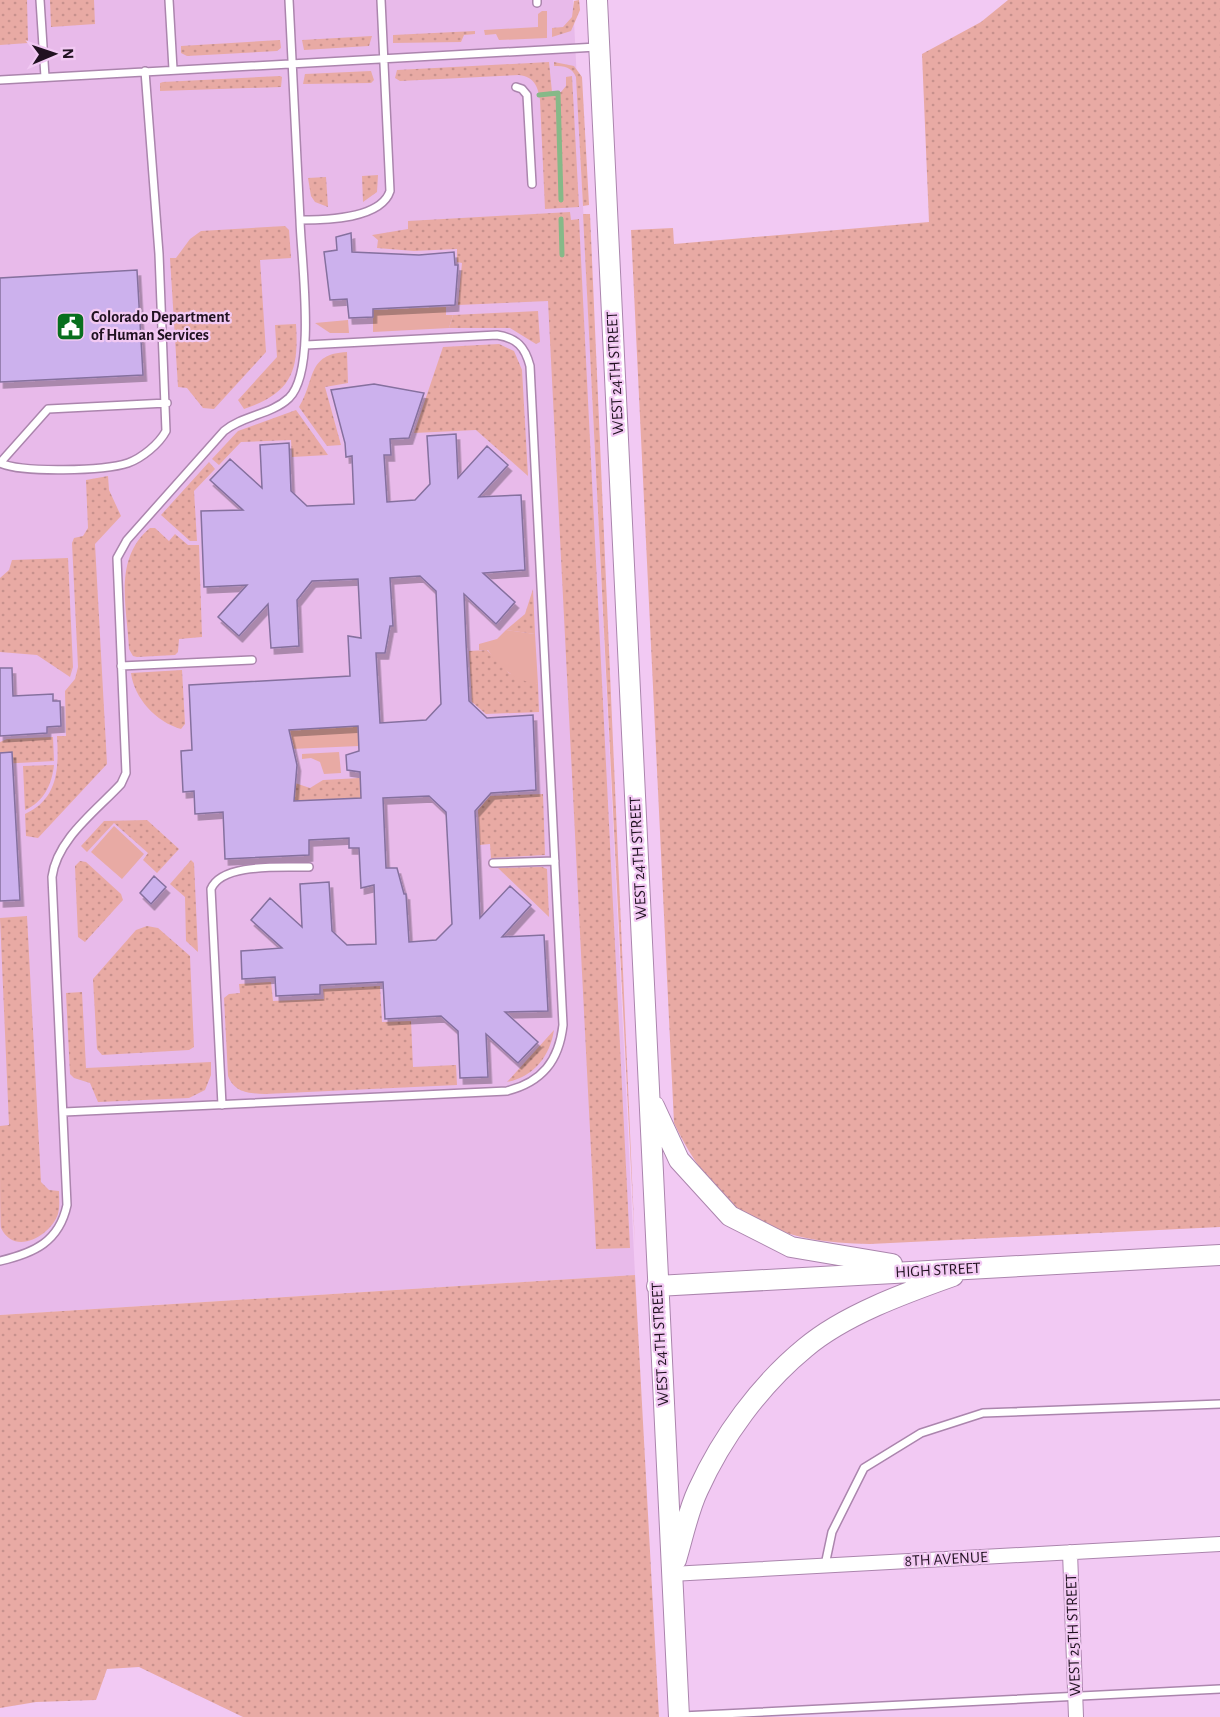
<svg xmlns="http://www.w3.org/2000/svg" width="1220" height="1717" viewBox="0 0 1220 1717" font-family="'Alegreya Sans',sans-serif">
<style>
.built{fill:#e8baea}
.grass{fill:url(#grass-dots)}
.garden{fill:#e8aaa4}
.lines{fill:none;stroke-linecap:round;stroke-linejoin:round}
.stream{stroke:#86b988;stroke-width:5}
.building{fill:#ccb1ed;stroke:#85709e;stroke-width:1.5;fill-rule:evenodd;filter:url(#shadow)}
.lane-casing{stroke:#ab85ad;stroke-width:10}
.street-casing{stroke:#ab85ad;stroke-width:16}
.secondary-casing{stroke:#ab85ad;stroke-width:22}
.lane{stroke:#fff;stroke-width:7}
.street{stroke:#fff;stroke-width:14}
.secondary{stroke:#fff;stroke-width:20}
.labels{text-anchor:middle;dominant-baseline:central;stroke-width:4.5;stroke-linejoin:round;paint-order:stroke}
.poi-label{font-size:16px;font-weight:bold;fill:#211221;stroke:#f2c9f3;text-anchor:start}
.street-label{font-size:16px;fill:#211221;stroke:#f2c9f3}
</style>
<defs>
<pattern id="grass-dots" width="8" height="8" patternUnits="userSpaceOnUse" patternTransform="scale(1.5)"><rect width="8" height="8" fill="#e8aaa4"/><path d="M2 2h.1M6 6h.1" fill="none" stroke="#c7918d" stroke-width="1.8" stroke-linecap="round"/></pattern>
<filter id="shadow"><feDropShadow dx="3.5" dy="6" stdDeviation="0" flood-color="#0004"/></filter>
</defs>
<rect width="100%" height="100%" fill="#f2c9f3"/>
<path class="built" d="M0,0H573L635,1275L0,1315Z"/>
<path class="grass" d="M0,0H27L28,43L0,45Z
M50,0H94L95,24L51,27Z
M579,0L580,10L571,31L552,37V28L563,27L572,17L574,1Z
M1008,0H1220V1227L870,1244C770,1243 718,1214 674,1123L631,230L673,228L674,244L929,222L922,54L981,22Z
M475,31V34L464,35L461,42L393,43V35Z
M372,36L369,46L304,50L302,40Z
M280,40L281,48L277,51L187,56L181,53V46Z
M549,62L552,92H561L566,86V77L572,76L579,207L545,209L540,100C538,86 534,77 519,75L400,81L395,78L397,70Z
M554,62L574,66L582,77L589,205L583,206L576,77C572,67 564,66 554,66Z
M371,71L374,80L371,83L303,84L305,74Z
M280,76L282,77L281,87L160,91V83L163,82Z
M378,175L377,192L363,202L362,176Z
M326,177L328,207L315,202L311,196L308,178Z
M570,212L571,220L579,219L630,1248L596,1249L548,301L458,305L462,263L457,262V249L414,251L377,248L378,240L372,235L408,229V221Z
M583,214H590L635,1247Z
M285,226L289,230L291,258L260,260L266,352L214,409L203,408L187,388L178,387L170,258H176L190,239L201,231Z
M538,311L540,342L536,344L510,328H449L453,315Z
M296,324C299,371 292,393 244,409L238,400L277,357L275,325Z
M499,344L514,351L522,370L528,476L476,430L414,433L443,347Z
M347,352L348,383L325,387L341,445L327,446L299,407C316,380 306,354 347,352Z
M296,410L328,455L292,457L291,440L241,442L219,465L212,459L238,431Z
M209,462L215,469L194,491L197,541H190L161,515Z
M108,476L109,490L121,516L95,544L107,764L38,838L26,836L25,814C58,799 59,769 57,736H66L65,691L75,679L78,667L72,543L74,538L83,536L88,528L86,480Z
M150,528H155L169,541L175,534L188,545H199L202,637L179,639L178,652L175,655L137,657L133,656L129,649C127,606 113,559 150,528Z
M68,558L73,667L70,677L37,655L0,652V578L9,570L12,560Z
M533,589L535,634L506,630L525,614Z
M487,650L509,673L538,684L539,712L486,714L472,702L469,651Z
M182,670L185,724L181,729C156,722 134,698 131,673Z
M53,737L54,761L0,764V742L7,739Z
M54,765C52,784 44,802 25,810L23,766Z
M360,778L361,798L292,801V782L310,788L323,780Z
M543,794L545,855L491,858L490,844L480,845L478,810L490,796Z
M147,820L179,849L157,873L143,860L148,853L114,823L87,852L81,846L104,821Z
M191,860L194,863L198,952L186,941L185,897L170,884Z
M80,861L86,862L121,894L123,900L85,942L78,937L75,866Z
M542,867L547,869L549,917L498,868Z
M27,916L41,1182L49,1190L59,1191C59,1199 60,1206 58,1214C51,1235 15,1257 1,1228C0,1216 0,1144 0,1126L9,1125L0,918Z
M147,926L158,928L190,956L194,1047L189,1050L102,1055L97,1049L93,979L136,930Z
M271,982L273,1001L324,999L323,989L380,986L382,1022L411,1021L413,1067L456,1065L457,1085L265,1094C248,1093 235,1093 228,1076L224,998L229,994L240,993L239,984Z
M82,992L86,1068L211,1062V1075L205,1090L189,1098L98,1102L90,1083L74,1078L70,1074L66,993Z
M554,1030C550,1056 534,1077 507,1082Z
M635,1275L659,1717H243L139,1667L107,1669L96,1700L36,1702L0,1708V1315Z"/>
<path class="garden" d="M542,11H547V38L499,40L496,34L485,35L484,30L538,27V14Z
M446,307V315H453L449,328L373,332V310Z
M348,320L349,333H330L315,323Z
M506,630L535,634L538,684C516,681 499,668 488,650H479V644L497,639Z
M358,726L359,746L290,749L289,730Z
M339,752L341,773L324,774L320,762L311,758L302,759V754Z
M114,826L144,854L122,879L91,852Z"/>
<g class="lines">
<path class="stream" d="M539,95L558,93L561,200
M561,219L562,255"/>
</g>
<path class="building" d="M351,233L352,252L419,255L454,252L455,265H458L455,305L373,309V317L349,318L347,299L330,300L324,252L337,250L336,237Z
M137,270L143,375L0,382V278Z
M374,384L424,393L409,438L390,439L391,455H384L387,502L415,500L430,484L427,436L456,434L458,478L487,446L508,465L479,497L521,495L525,570L483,573L515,602L496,624L464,594L466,642L469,701L487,718L533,715L536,790L491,793L475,811L478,874L480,918L510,886L531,905L502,937L544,935L548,1011L505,1012L538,1042L518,1063L486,1034L488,1077L460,1078L458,1031L441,1016L385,1019L383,982L320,985V994L276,996L275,977L242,979L241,951L282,948L251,920L270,898L302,927L300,884L329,882L332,931L347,945L376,944L374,885L361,888L359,848H349V838L309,840V855L225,859L223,812L195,814L194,791L183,792L181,751L192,750L189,685L350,676L348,636L361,638L358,579L312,581L297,600L299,646L271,648L268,604L239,636L218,617L247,585L204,587L201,511L243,510L210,480L230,459L262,488L260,445L289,443L291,491L307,506L354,504L352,456L346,457L345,443L331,390ZM420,576L436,591L441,704L426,720L380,723L376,653H385L390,626H393L390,578ZM358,726L359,751L346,755L347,770L360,772L361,798L294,801L297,765L289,730ZM429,796L446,812L452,924L436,940L409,942L406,894H404L397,868H386L383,798Z
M0,668H12L13,696L53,694V701H60L61,726L47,727V733L0,736Z
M12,752L20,900L0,901V753Z
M154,876L166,887L151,904L140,893Z"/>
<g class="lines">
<defs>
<path id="lane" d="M40,0L45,77
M169,0L173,69
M289,0L300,220C326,220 381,219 390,191L381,0
M537,0V3
M0,80L597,47
M516,87L522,89L527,95L532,184
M0,463C22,473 104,471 128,463C142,458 159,444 166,431L159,254L145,71
M0,463L48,409L167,403
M121,666L252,660
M493,863L555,861
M222,1105L211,889C222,862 284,868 309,867
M64,1112L507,1091C542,1082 559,1061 563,1025L530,366C525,347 517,338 497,335L306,345
M0,1261C34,1253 59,1242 67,1205L52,877C57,839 96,811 121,784L126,773L117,558L127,540L224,431C243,415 271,415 289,398C317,370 301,260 300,220
M825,1565L832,1532L864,1468L921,1433L983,1413L1220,1404
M682,1716L1220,1689"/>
<path id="street" d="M1070,1552L1076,1717
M671,1574L1220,1544"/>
<path id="secondary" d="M597,0L679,1717
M654,1106L679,1160L730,1216L791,1247L892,1264
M657,1286L1220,1255
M676,1560C683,1537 688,1511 698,1490C722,1437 760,1385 805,1348C844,1315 905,1293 953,1276"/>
</defs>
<use href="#lane" class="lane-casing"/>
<use href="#street" class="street-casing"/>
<use href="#secondary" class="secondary-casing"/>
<use href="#lane" class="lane"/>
<use href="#street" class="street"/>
<use href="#secondary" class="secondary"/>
</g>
<defs>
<symbol id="civic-square" viewBox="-11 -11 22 22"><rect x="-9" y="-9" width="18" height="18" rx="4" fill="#086f1e" stroke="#f2c9f3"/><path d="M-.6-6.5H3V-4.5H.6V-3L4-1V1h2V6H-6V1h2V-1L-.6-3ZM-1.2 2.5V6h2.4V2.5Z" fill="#fff"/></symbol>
</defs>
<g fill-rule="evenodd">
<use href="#civic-square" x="54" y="310" width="33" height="33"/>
</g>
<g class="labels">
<g class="poi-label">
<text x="91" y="317">Colorado Department<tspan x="91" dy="18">of Human Services</tspan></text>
</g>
<g class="street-label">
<text transform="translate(615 373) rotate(-93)">WEST 24TH STREET</text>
<text transform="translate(638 858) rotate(-93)">WEST 24TH STREET</text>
<text transform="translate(938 1270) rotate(-3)">HIGH STREET</text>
<text transform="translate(660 1344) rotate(-93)">WEST 24TH STREET</text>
<text transform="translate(946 1559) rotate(-3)">8TH AVENUE</text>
<text transform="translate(1073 1635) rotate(-92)">WEST 25TH STREET</text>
</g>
</g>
<g transform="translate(54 54) rotate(88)" stroke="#f2c9f3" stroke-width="4.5" paint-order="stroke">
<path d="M0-4.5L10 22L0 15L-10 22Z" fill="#211221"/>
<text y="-9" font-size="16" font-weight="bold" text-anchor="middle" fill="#211221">N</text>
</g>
</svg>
